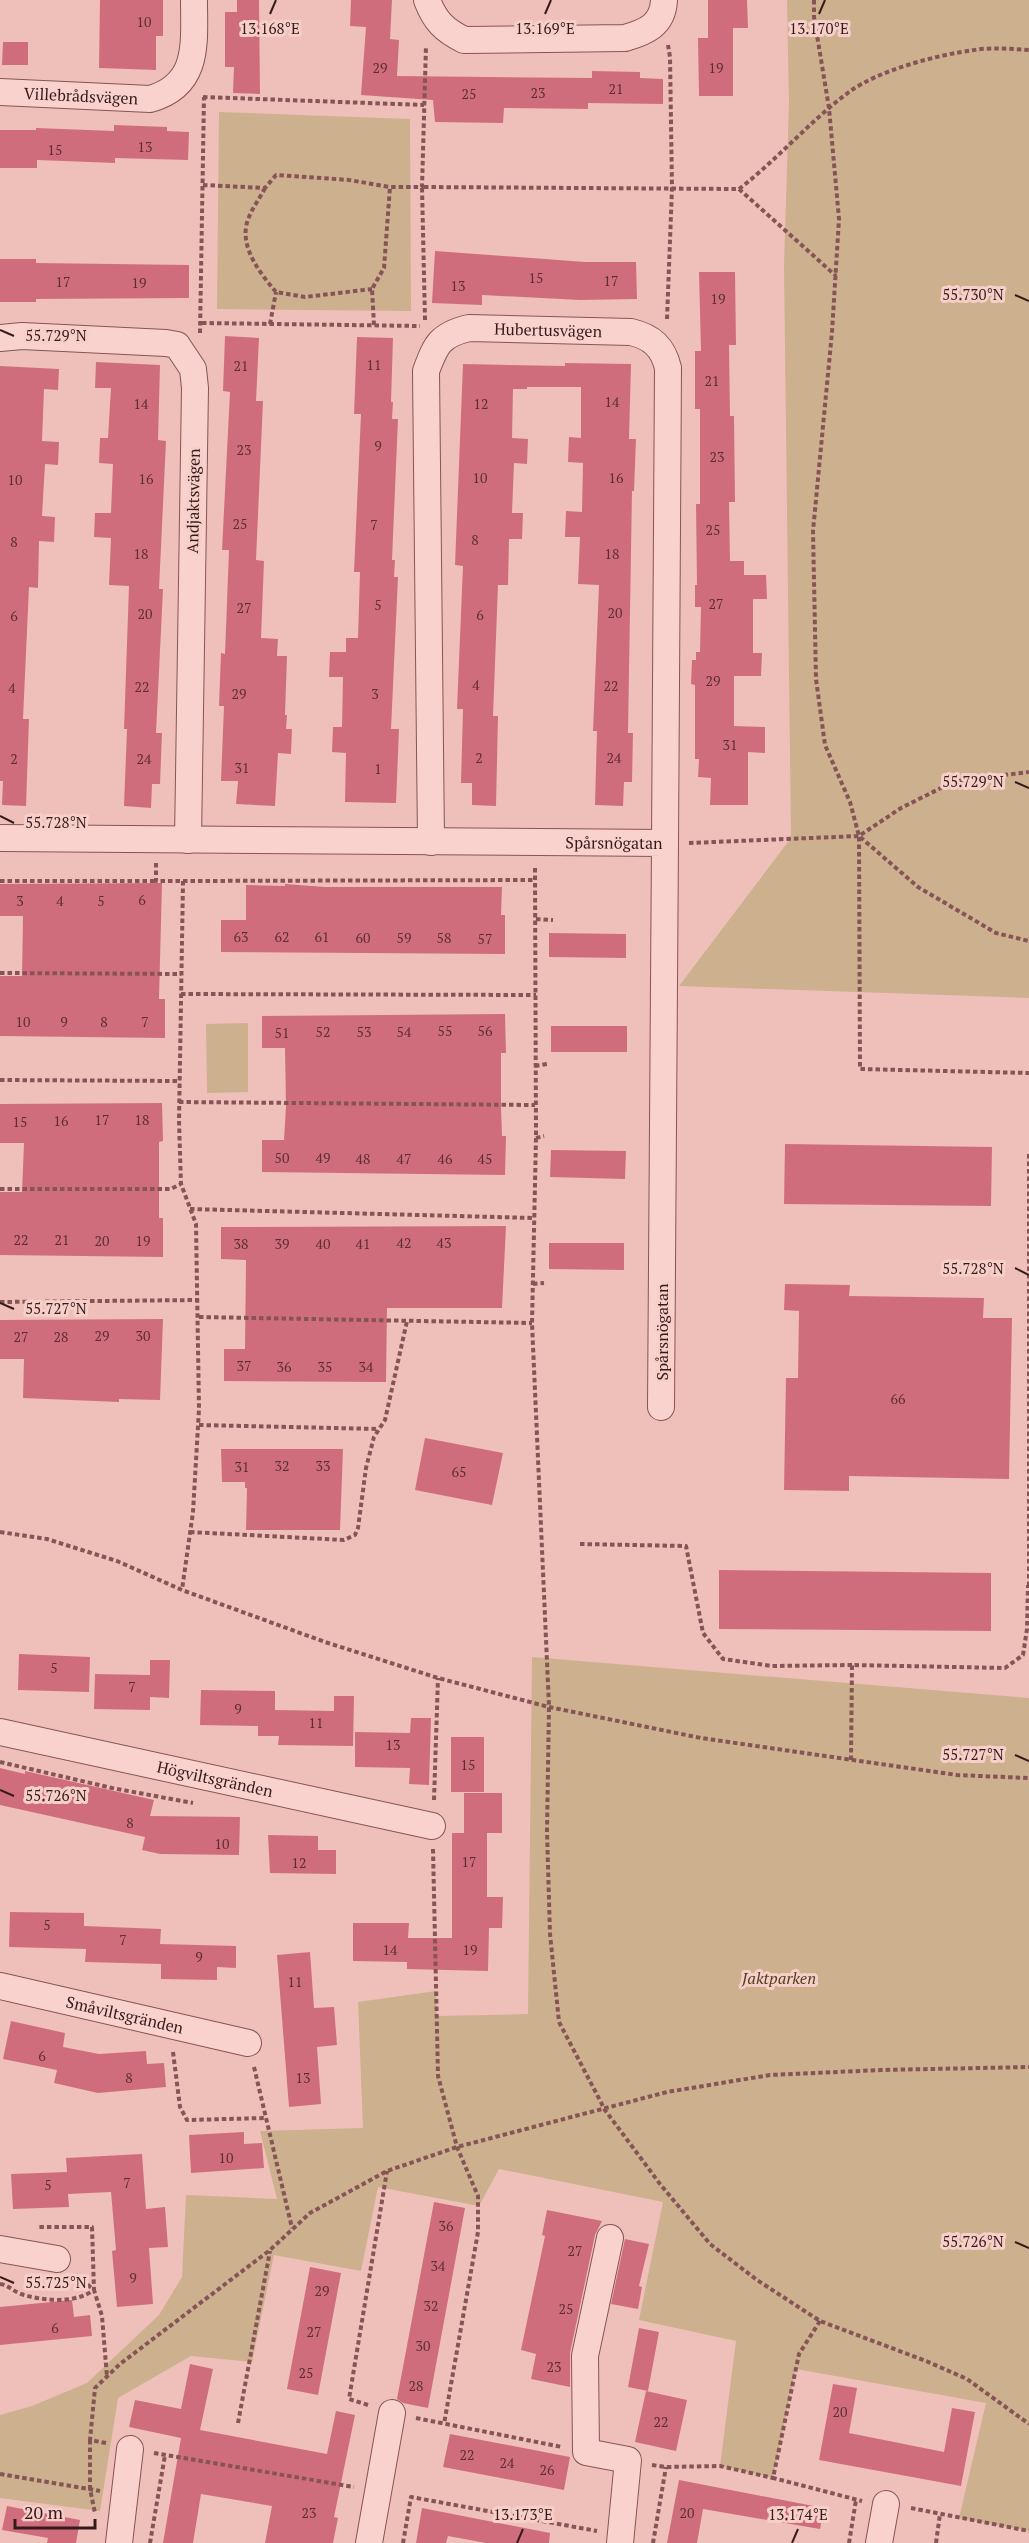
<svg xmlns="http://www.w3.org/2000/svg" width="1029" height="2543" viewBox="0 0 1029 2543" font-family="'PT Serif',serif">
<style>
.green{fill:#cdb08e}
.building{fill:#d06d7d}
.lines{fill:none;stroke-linecap:round;stroke-linejoin:round}
.minor-casing{stroke:#865456;stroke-width:28}
.path{stroke:#865456;stroke-width:4;stroke-dasharray:4.5 3;stroke-linecap:butt}
.minor{stroke:#fad2cd;stroke-width:26}
.ticks{fill:none;stroke:#351a1c;stroke-width:2}
.labels{text-anchor:middle;dominant-baseline:central;stroke-width:6;stroke-linejoin:round;paint-order:stroke}
.number-label{font-size:14px;fill:#5c2f34}
.street-label{font-size:16px;fill:#351a1c;stroke:#f7cfc9}
.park-label{font-size:16px;font-style:italic;fill:#52411f;stroke:#f7cfc9}
.ticks-label{font-size:15px;text-anchor:middle;fill:#351a1c;stroke:#f7cfc9;stroke-width:6;stroke-linejoin:round;paint-order:stroke}
</style>
<rect width="100%" height="100%" fill="#efc0ba"/>
<path class="green" d="M787,0H1029V998L679,986L791,838L784,265L789,103Z
M219,112L410,119L411,311L217,309Z
M248,1023V1092L207,1093L206,1024Z
M532,1657L1029,1698V2531L959,2518L986,2403L796,2369L773,2478L720,2466L736,2341L639,2320L663,2202L499,2169L479,2206L378,2187L361,2271L274,2255L252,2362L191,2356L118,2398L100,2511L0,2498V2415L32,2406L87,2383L159,2315L182,2277L186,2195L277,2199L260,2131L363,2128L358,2002L436,1991L437,2016L528,2014Z"/>
<path class="building" d="M100,0H163V36H156V70L99,68Z
M237,0H259L260,94L233,93L234,67H225V12H237Z
M351,0H392L390,39L399,40L397,76L592,78V71L640,72V78L663,79V104L588,103V109L504,108L503,123L435,122L433,100L361,95L366,27L350,26Z
M708,0H747L748,28H733V96H699L698,38H708Z
M3,42H28V65H2Z
M114,125L167,127V131L189,132L188,160L115,158V163L37,160V168H0V130H36V128L114,131Z
M435,251L585,262H636L637,299L580,300L482,295V305L432,303Z
M0,259H36V263L189,265V298L36,299V302H0Z
M699,272H735L736,345H729L730,416H734L735,502H729L730,561H744V575H766L767,599H753V653H762L761,676H734V726L765,727V753L748,752V805H710L711,778L698,777L699,759H695V685L691,684L692,660H696V652H700L701,607H695V585H697L696,504H700V409H695V351H701Z
M225,336L259,338L256,401H263L256,560L264,561L261,638L278,639L277,656H287L285,715H287L286,729H292L291,754L278,753L275,806L236,804L238,781H221L224,706H219L221,653L225,654L229,550H222L230,392L223,391Z
M357,337L393,338L391,402H393L392,419H398L392,560H395L394,577H398L391,729H399L396,803L345,802L346,753L332,752L333,727H342L343,677H329L330,652H346V638H358L360,572H354L361,414H354Z
M96,362L160,365L158,440L166,441L159,589H163L156,733H162L160,784H152L151,808L124,806L127,729H124L129,586L109,585L111,538L94,537L95,513H111L113,464L99,463L100,438H108L111,388H95Z
M565,363L631,364L629,439H636L634,491H632L628,733H633L632,782H624L623,806L595,805L597,731H593L599,585L578,584L580,537H565L566,511L582,512L583,463L568,462L569,437L581,438V387H527V389H513L512,438L528,439L527,464L514,463L512,513H523L522,539H509L508,585H498L493,716H498L496,806L472,805V783H461L463,709H457L463,566L455,565L463,364L565,366Z
M0,366L59,369L58,390L44,389L42,441L59,442L58,465L45,464L42,516L55,517L54,542L39,541L38,588L29,587L23,719H29L26,806L2,805L3,781H0Z
M162,883L159,999H165V1038L0,1036V976H22L23,916H0V884Z
M285,884L325,887H502L501,915H505V954L221,952V920H246V885L285,886Z
M549,933L626,934V958L549,957Z
M505,1014L506,1053H501V1107L502,1136H506L505,1175L262,1172V1140H284L286,1106L285,1048H262V1016Z
M551,1026H627V1052H551Z
M162,1103L163,1141L159,1142V1218H163V1257L0,1255V1192H22L24,1143H0V1104Z
M785,1144L992,1147L991,1206L784,1204Z
M551,1150L626,1151L625,1179L550,1177Z
M506,1226L502,1308H387L386,1382L224,1381V1349H245L246,1260L221,1259V1227Z
M549,1243H624V1270L549,1269Z
M785,1284L850,1285L849,1296L984,1298L983,1318H1012L1009,1479L849,1476V1491L784,1490L786,1378H798L799,1311L784,1310Z
M163,1319L160,1400L119,1399V1402L23,1398L24,1359H0V1320Z
M425,1438L503,1453L492,1505L415,1490Z
M221,1449H343L340,1530H246L247,1488H245V1482H222Z
M719,1570L991,1573V1631L719,1629Z
M19,1654L90,1657L89,1692L18,1690Z
M150,1660H170L169,1698L150,1697V1710L94,1709L95,1674L150,1675Z
M201,1690L275,1691V1710L334,1711V1696H354L353,1746L278,1745L279,1736H258V1726L200,1725Z
M411,1718H431L429,1785L409,1784L410,1768L355,1767V1732L410,1733Z
M451,1737H484V1792H451Z
M0,1768L25,1774V1771L154,1800L150,1816L240,1817L239,1855L160,1854L142,1850L145,1837L0,1805Z
M464,1793H502V1833H487V1897H503L502,1928H489L488,1971L407,1969V1962L353,1961V1923H409L408,1938H452V1833H464Z
M268,1835L318,1836V1850H336V1874L270,1873Z
M10,1912L84,1913V1926L161,1929L160,1944L236,1946V1968L217,1967V1980L161,1979V1964L85,1962L86,1949L9,1947Z
M310,1952L314,2008L334,2007L337,2045L317,2047L321,2104L289,2107L277,1955Z
M11,2021L65,2033L63,2047L99,2054L146,2051L147,2064L164,2063L166,2087L98,2093L54,2083L57,2070L3,2059Z
M244,2132V2144L262,2143L264,2168L191,2173L189,2135Z
M142,2154L146,2209L165,2207L168,2247L149,2248L153,2304L117,2307L112,2251L116,2250L111,2192L68,2194L69,2207L13,2209L11,2174L67,2172L66,2158Z
M434,2202L465,2208L428,2408L403,2403L397,2399Z
M547,2210L602,2221L595,2235L570,2353V2387L531,2379L536,2354L521,2350L545,2236L542,2235Z
M625,2239L649,2244L639,2286L642,2287L638,2309L611,2304Z
M310,2267L341,2273L318,2395L287,2389Z
M72,2300L74,2317L90,2315L92,2336L0,2345V2307Z
M639,2328L659,2332L648,2391L628,2387Z
M190,2364L213,2369L200,2430L327,2454L336,2411L355,2415L334,2517L338,2518L333,2543H265L272,2506L201,2494L193,2543H163L181,2438L129,2427L135,2400L181,2409Z
M833,2384L857,2388L849,2433L944,2452L952,2408L975,2412L961,2486L819,2460Z
M646,2391L687,2400L676,2451L635,2442Z
M450,2434L570,2457L564,2490L443,2467Z
M679,2480L824,2508L820,2529L703,2509L697,2543H667Z
M7,2506L80,2520L76,2543H47L48,2538L2,2530Z
M422,2508L550,2533L549,2543H486L448,2536L446,2543H416Z"/>
<g class="lines">
<defs>
<g id="minor">
<path d="M427,0C435,21 444,30 464,40L625,38C646,32 663,25 664,0"/>
<path id="s1" d="M0,92L150,99C200,85 194,43 194,0"/>
<path d="M0,338L22,336L166,343L177,345L193,369L195,388L188,840"/>
<path id="s2" d="M0,838L665,843L661,1407"/>
<path id="s3" d="M431,842L426,371C436,344 440,335 469,328L631,332C652,337 663,347 668,368L665,843"/>
<path id="s4" d="M0,1732L432,1826"/>
<path id="s5" d="M0,1986L248,2043"/>
<path d="M610,2238L585,2356L586,2452L628,2460L620,2543"/>
<path d="M0,2249L57,2259"/>
<path d="M119,2543L130,2449"/>
<path d="M369,2543L392,2413"/>
<path d="M879,2543L886,2504"/>
</g>
</defs>
<use href="#minor" class="minor-casing"/>
<path class="path" d="M814,0V17L829,108L839,219L832,332L813,531L816,679L825,745L850,802L859,836L918,887L996,933L1029,941
M203,97L424,105
M203,185L265,188L276,175L349,180L390,187H422L426,46
M265,188C260,198 253,207 249,217C237,244 259,272 276,292L305,297L372,289
M739,189L836,276
M667,319L672,188L670,57L668,45
M425,320L422,187L739,189C778,159 810,121 849,92C879,70 937,55 974,50C992,47 1011,49 1029,50
M202,323L420,326
M270,324L276,292
M374,325L372,289L384,268L390,187
M200,333L204,97
M859,837L860,1069L1029,1073
M689,843L859,836L901,808L955,781L1029,772
M156,863V881H183L179,1121L181,1184L196,1224L199,1409L193,1512L182,1590
M535,868L536,1138L532,1323L549,1707L547,1831L550,1934L559,2022L605,2110L660,2184L710,2244L757,2280L820,2321L926,2361L967,2379L1029,2424
M0,881H156
M183,881L535,880
M536,919L553,920
M0,973L181,974
M181,994L536,995
M535,1066L547,1064
M0,1080L179,1081
M179,1102L535,1105
M536,1138L544,1136
M1029,1154V1585
M0,1189H171L181,1184
M190,1209L534,1218
M533,1284L544,1283
M0,1302L199,1300
M199,1317L532,1323
M199,1425L378,1429
M0,1532L47,1539L117,1561L182,1590L325,1642L438,1678L549,1707L701,1738L832,1757L957,1775L1029,1778
M190,1532L344,1540L355,1535L358,1528L366,1468L374,1437L385,1420L407,1321
M580,1544L686,1546L703,1633L723,1659L772,1666L852,1665
M851,1760L852,1665L1005,1668L1023,1655L1027,1629L1028,1585
M0,1762L112,1788L193,1803
M434,1800L438,1678
M433,1849L438,2076L457,2147L478,2196V2232L444,2424
M173,2052L180,2107L187,2120L266,2118
M254,2067L292,2228
M76,2275L94,2290L102,2316L107,2377
M0,2284C8,2285 13,2291 21,2294C42,2301 75,2304 94,2290L92,2227H37
M820,2321L799,2354L773,2478L862,2501
M368,2405L349,2399L387,2171
M416,2418L562,2447
M238,2423L270,2251
M90,2440V2489L95,2513
M106,2443L90,2440L95,2388L120,2364L270,2250L310,2213L387,2171L457,2147L667,2092L770,2075L881,2070L1029,2067
M154,2453L354,2487
M652,2465L666,2467L720,2466L773,2478
M0,2474L100,2491
M911,2508L1029,2531
M150,2543L165,2455
M403,2543L411,2497L597,2531
M653,2543L666,2467
M849,2543L856,2500
M936,2543L940,2514"/>
<use href="#minor" class="minor"/>
</g>
<path class="ticks" d="M270,14L276,0M545,14L551,0M819,14L825,0M1015,295L1029,301M0,330L14,336M1015,782L1029,788M0,816L14,823M1015,1268L1029,1275M0,1303L14,1309M1015,1755L1029,1761M0,1790L14,1796M1015,2242L1029,2248M0,2277L14,2283M517,2543L523,2529M792,2543L798,2529"/>
<g class="labels">
<g class="number-label">
<text x="144" y="21">10</text>
<text x="380" y="67">29</text>
<text x="716" y="67">19</text>
<text x="616" y="88">21</text>
<text x="538" y="92">23</text>
<text x="469" y="93">25</text>
<text x="145" y="146">13</text>
<text x="55" y="149">15</text>
<text x="536" y="277">15</text>
<text x="611" y="280">17</text>
<text x="63" y="281">17</text>
<text x="139" y="282">19</text>
<text x="458" y="285">13</text>
<text x="718" y="298">19</text>
<text x="374" y="364">11</text>
<text x="241" y="365">21</text>
<text x="712" y="380">21</text>
<text x="612" y="401">14</text>
<text x="141" y="403">14</text>
<text x="481" y="403">12</text>
<text x="378" y="445">9</text>
<text x="244" y="449">23</text>
<text x="717" y="456">23</text>
<text x="480" y="477">10</text>
<text x="616" y="477">16</text>
<text x="146" y="478">16</text>
<text x="15" y="479">10</text>
<text x="240" y="523">25</text>
<text x="374" y="524">7</text>
<text x="713" y="529">25</text>
<text x="475" y="539">8</text>
<text x="14" y="541">8</text>
<text x="141" y="553">18</text>
<text x="612" y="553">18</text>
<text x="716" y="603">27</text>
<text x="378" y="604">5</text>
<text x="244" y="607">27</text>
<text x="615" y="612">20</text>
<text x="145" y="613">20</text>
<text x="480" y="614">6</text>
<text x="14" y="615">6</text>
<text x="713" y="680">29</text>
<text x="476" y="684">4</text>
<text x="611" y="685">22</text>
<text x="142" y="686">22</text>
<text x="12" y="687">4</text>
<text x="239" y="693">29</text>
<text x="375" y="693">3</text>
<text x="730" y="744">31</text>
<text x="479" y="757">2</text>
<text x="614" y="757">24</text>
<text x="14" y="758">2</text>
<text x="144" y="758">24</text>
<text x="242" y="767">31</text>
<text x="378" y="768">1</text>
<text x="142" y="899">6</text>
<text x="20" y="900">3</text>
<text x="60" y="900">4</text>
<text x="101" y="900">5</text>
<text x="241" y="936">63</text>
<text x="282" y="936">62</text>
<text x="322" y="936">61</text>
<text x="363" y="937">60</text>
<text x="404" y="937">59</text>
<text x="444" y="937">58</text>
<text x="485" y="938">57</text>
<text x="23" y="1021">10</text>
<text x="64" y="1021">9</text>
<text x="104" y="1021">8</text>
<text x="145" y="1021">7</text>
<text x="445" y="1030">55</text>
<text x="485" y="1030">56</text>
<text x="323" y="1031">52</text>
<text x="364" y="1031">53</text>
<text x="404" y="1031">54</text>
<text x="282" y="1032">51</text>
<text x="102" y="1119">17</text>
<text x="142" y="1119">18</text>
<text x="61" y="1120">16</text>
<text x="20" y="1121">15</text>
<text x="282" y="1157">50</text>
<text x="323" y="1157">49</text>
<text x="363" y="1158">48</text>
<text x="404" y="1158">47</text>
<text x="445" y="1158">46</text>
<text x="485" y="1158">45</text>
<text x="21" y="1239">22</text>
<text x="62" y="1239">21</text>
<text x="102" y="1240">20</text>
<text x="143" y="1240">19</text>
<text x="404" y="1242">42</text>
<text x="444" y="1242">43</text>
<text x="241" y="1243">38</text>
<text x="282" y="1243">39</text>
<text x="323" y="1243">40</text>
<text x="363" y="1243">41</text>
<text x="102" y="1335">29</text>
<text x="143" y="1335">30</text>
<text x="21" y="1336">27</text>
<text x="61" y="1336">28</text>
<text x="244" y="1365">37</text>
<text x="284" y="1366">36</text>
<text x="325" y="1366">35</text>
<text x="366" y="1366">34</text>
<text x="898" y="1398">66</text>
<text x="282" y="1465">32</text>
<text x="323" y="1465">33</text>
<text x="242" y="1466">31</text>
<text x="459" y="1471">65</text>
<text x="54" y="1667">5</text>
<text x="132" y="1686">7</text>
<text x="238" y="1708">9</text>
<text x="316" y="1722">11</text>
<text x="393" y="1744">13</text>
<text x="468" y="1764">15</text>
<text x="130" y="1822">8</text>
<text x="222" y="1843">10</text>
<text x="469" y="1861">17</text>
<text x="299" y="1862">12</text>
<text x="47" y="1924">5</text>
<text x="123" y="1939">7</text>
<text x="390" y="1949">14</text>
<text x="470" y="1949">19</text>
<text x="199" y="1956">9</text>
<text x="295" y="1981">11</text>
<text x="42" y="2055">6</text>
<text x="129" y="2077">8</text>
<text x="303" y="2077">13</text>
<text x="226" y="2157">10</text>
<text x="127" y="2182">7</text>
<text x="48" y="2184">5</text>
<text x="446" y="2225">36</text>
<text x="575" y="2250">27</text>
<text x="438" y="2265">34</text>
<text x="133" y="2277">9</text>
<text x="322" y="2290">29</text>
<text x="431" y="2305">32</text>
<text x="566" y="2308">25</text>
<text x="55" y="2327">6</text>
<text x="314" y="2331">27</text>
<text x="423" y="2345">30</text>
<text x="554" y="2366">23</text>
<text x="306" y="2372">25</text>
<text x="416" y="2385">28</text>
<text x="840" y="2411">20</text>
<text x="661" y="2421">22</text>
<text x="467" y="2454">22</text>
<text x="507" y="2462">24</text>
<text x="547" y="2469">26</text>
<text x="309" y="2512">23</text>
<text x="687" y="2512">20</text>
</g>
<g class="street-label">
<text stroke="none"><textPath href="#s1" startOffset="81">Villebrådsvägen</textPath></text>
<text stroke="none"><textPath href="#s3" startOffset="615">Hubertusvägen</textPath></text>
<text transform="translate(193 501) rotate(-89)">Andjaktsvägen</text>
<text stroke="none"><textPath href="#s2" startOffset="614">Spårsnögatan</textPath></text>
<text transform="translate(662 1332) rotate(-90)">Spårsnögatan</text>
<text stroke="none"><textPath href="#s4" startOffset="220">Högviltsgränden</textPath></text>
<text stroke="none"><textPath href="#s5" startOffset="128">Småviltsgränden</textPath></text>
</g>
<g class="park-label">
<text x="779" y="1978">Jaktparken</text>
</g>
</g>
<g class="ticks-label">
<text x="270" y="34">13.168°E</text>
<text x="819" y="34">13.170°E</text>
<text x="545" y="34">13.169°E</text>
<text x="973" y="300">55.730°N</text>
<text x="56" y="341">55.729°N</text>
<text x="973" y="787">55.729°N</text>
<text x="56" y="828">55.728°N</text>
<text x="973" y="1274">55.728°N</text>
<text x="56" y="1314">55.727°N</text>
<text x="973" y="1760">55.727°N</text>
<text x="56" y="1801">55.726°N</text>
<text x="973" y="2247">55.726°N</text>
<text x="56" y="2288">55.725°N</text>
<text x="523" y="2520">13.173°E</text>
<text x="798" y="2520">13.174°E</text>
</g>
<path d="M15 2519v9h80v-9" fill="none" stroke="#351a1c" stroke-width="3"/>
<text x="24" y="2519" font-size="18" fill="#351a1c" stroke="#f7cfc9" stroke-width="4.5" paint-order="stroke">20 m</text>
</svg>
